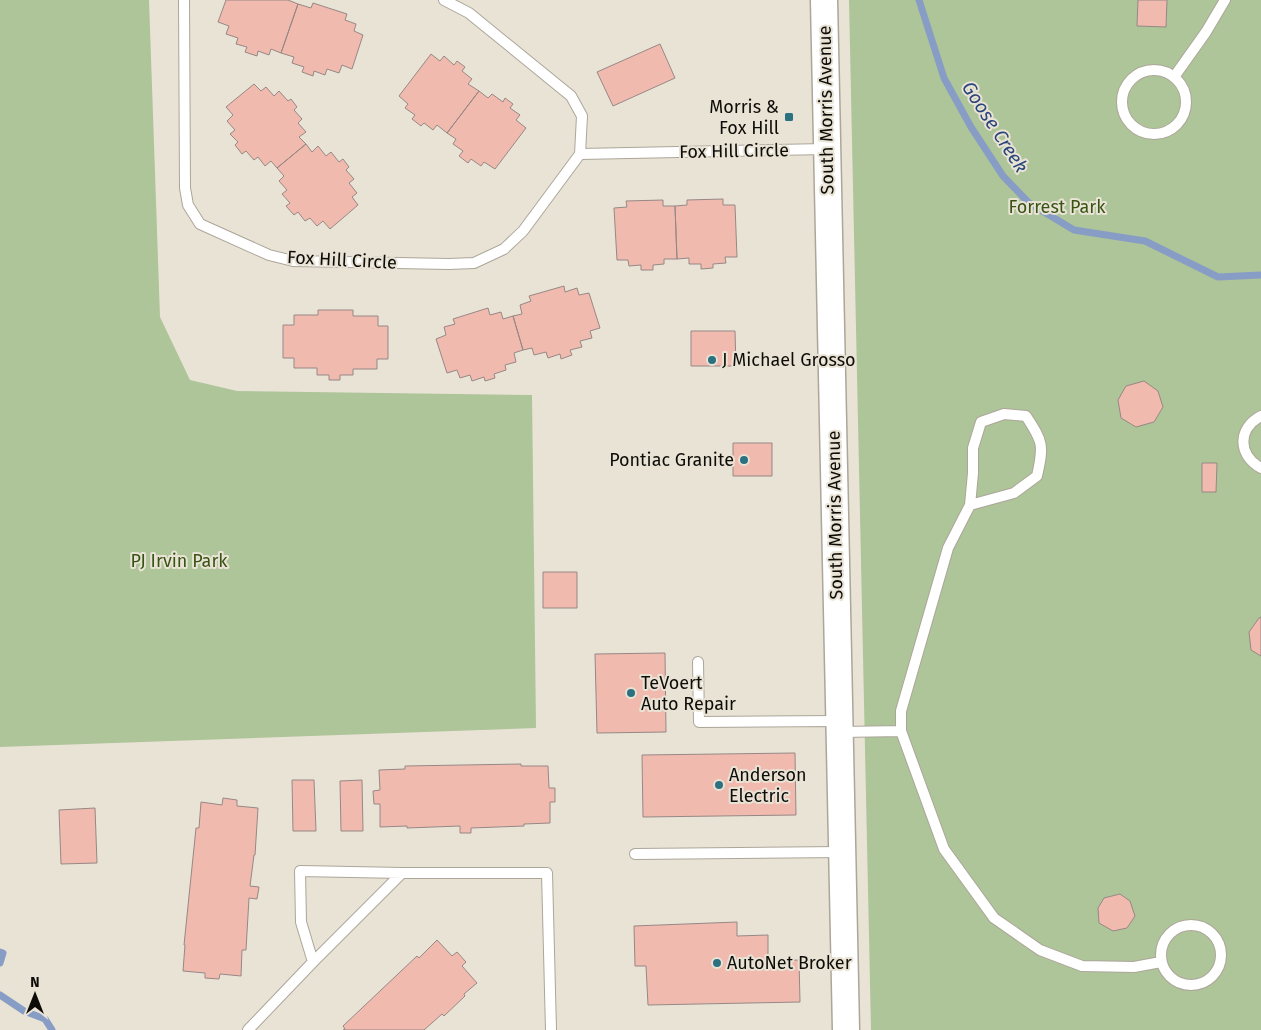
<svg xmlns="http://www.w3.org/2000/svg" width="1261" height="1030" viewBox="0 0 1261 1030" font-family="'Fira Sans',sans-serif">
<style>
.green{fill:#aec499}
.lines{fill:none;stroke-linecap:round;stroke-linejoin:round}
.stream{stroke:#879dc5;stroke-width:7}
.building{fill:#f0baaf;stroke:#978885}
.lane-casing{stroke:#aca69a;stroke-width:12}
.secondary-casing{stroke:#aca69a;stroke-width:29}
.lane{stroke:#fff;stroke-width:10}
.secondary{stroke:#fff;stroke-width:26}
.poi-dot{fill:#2c7180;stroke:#e9e3d5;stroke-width:2}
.labels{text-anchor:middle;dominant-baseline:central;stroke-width:4;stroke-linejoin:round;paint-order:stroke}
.poi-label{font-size:18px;fill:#0e0c08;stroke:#e9e3d5;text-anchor:start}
.street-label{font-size:18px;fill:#0e0c08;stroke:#e9e3d5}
.park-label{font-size:18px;fill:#385414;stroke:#e9e3d5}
.water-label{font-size:19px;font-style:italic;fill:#2a457a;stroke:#e9e3d5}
</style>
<rect width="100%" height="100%" fill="#e9e3d5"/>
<path class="green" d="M0,0H149L160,317L190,380L237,391L532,395L536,728L0,747Z
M849,0H1261V1030H871Z"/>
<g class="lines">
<path class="stream" d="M919,0L944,78L971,127L1003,176L1029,203L1074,230L1145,241L1218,277L1261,275
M0,952L3,953L0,963
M0,995L24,1011L45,1019L52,1030"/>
</g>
<path class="building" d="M226,0H288L298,4L281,53L271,49L269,55L258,51L257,56L245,52L247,47L236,44L238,38L226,34L229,26L218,22Z
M1138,0H1167L1166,27L1137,26Z
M313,3L347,14L345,20L356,24L354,31L363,35L352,69L342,65L339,73L327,69L325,75L314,71L313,76L302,72L304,67L292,63L294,57L281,53L298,4L311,8Z
M660,44L675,78L613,106L597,72Z
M431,54L440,61L444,56L454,65L457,61L465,67L462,71L472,79L468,84L479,91L447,133L437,125L433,130L424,123L421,126L412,119L415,115L405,108L408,104L399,96Z
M254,84L261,91L266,87L274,96L279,91L288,101L291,99L297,107L294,110L302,119L298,123L306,132L299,137L306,144L277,168L271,161L265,166L258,157L254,160L246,151L242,154L235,145L238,142L230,134L235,130L227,121L233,115L226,107Z
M479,91L488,98L492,94L503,102L505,98L513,104L510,108L520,115L516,120L526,128L495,169L484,162L481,166L471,159L468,163L459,156L463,151L453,144L456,139L447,133Z
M306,144L312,152L318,146L326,156L331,152L339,162L343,159L349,167L346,170L354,179L349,183L357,193L352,197L358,205L330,229L323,221L317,226L310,218L305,221L298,212L294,215L286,206L290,203L282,194L287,190L279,181L284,176L277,168Z
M723,199V205H735L737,257H725L726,263L713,264V268L701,269V264H689V258L677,259L675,206L687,205V200Z
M663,200V206H675L677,259H664V264L653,265V270H641V265L629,266L628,260H617L614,208L627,207L626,201Z
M564,286L565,292L577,288L579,295L589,293L600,328L590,331L592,338L580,341L582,347L570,350L572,355L561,359L560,354L548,358L546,352L534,355L532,348L523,350L513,316L522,314L520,305L531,301L529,296Z
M488,308L490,315L501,312L503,319L513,316L523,350L514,353L516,362L505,365L506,370L494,374L495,378L485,381L484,377L472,381L470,375L460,378L457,370L447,373L436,339L446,335L444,327L455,324L453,319Z
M318,310H353V316H378V326H388V359H377V369H353V375H340V380H329V375H317V368H294V358H283V325H294V315H318Z
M691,331H735L736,366H691Z
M1144,381L1158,391L1163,407L1154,422L1136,427L1121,418L1118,400L1126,386Z
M733,443H772V476H733Z
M1202,463H1217L1216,492H1202Z
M543,572H577V608H543Z
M1261,617V656L1251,650L1249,632L1259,618Z
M665,653L666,732L597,733L595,654Z
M795,753L796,815L643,817L642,755Z
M521,764V766H548L549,788H555V802H550V823L524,824V826L471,828V833H460V826L407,828V826L380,827V804H374L373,791L380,790L379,770L405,769V766Z
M292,780H314L316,831H293Z
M362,780L363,831H341L340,781Z
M223,798L237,800V806L258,808L255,855H254L250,886L259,887L257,899L249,898L246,950H242L241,976L220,974L219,979L205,978V973L183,971L185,945H184L196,828H199L201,802L222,805Z
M95,808L97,863L61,864L59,810Z
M1120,894L1130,901L1135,916L1127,928L1113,931L1099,923L1098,908L1104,898Z
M737,922V936L768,935V961L799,960L800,1002L648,1005L646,966H635L634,926Z
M437,940L452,956L457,952L466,962L462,966L477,983L464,994L465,996L444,1016L442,1014L424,1030H343L345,1029L343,1026L417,956L419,958Z"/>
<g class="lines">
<defs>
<path id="lane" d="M184,0L185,188L188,205L200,224L269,255L293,261L449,264L474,263L504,249L523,231L580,154L582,116L571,96L469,13L444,0
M1122 102a32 32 0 1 1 64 0a32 32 0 1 1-64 0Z
M1174,77L1206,32L1225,0
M580,154L826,149
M1261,416C1237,429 1238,455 1261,468
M698,662L699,722L839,721
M901,731V711L948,548L970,505L973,473V448L981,422L1004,414L1026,416C1043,442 1044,445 1037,476L1014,493L970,505
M841,732L901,731L944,849L994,918L1040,950L1082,966L1134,967L1161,962
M635,854L841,852
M1161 955a30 30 0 1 1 60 0a30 30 0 1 1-60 0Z
M313,962L301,922L300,871L402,873
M248,1030L313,962L402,873H547L551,1030"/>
<path id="secondary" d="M824,0L846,1030"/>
</defs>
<use href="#lane" class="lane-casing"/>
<use href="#secondary" class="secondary-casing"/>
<use href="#lane" class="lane"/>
<use href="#secondary" class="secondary"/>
</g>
<g class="poi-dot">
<rect x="784" y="112" width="10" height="10" rx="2.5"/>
<circle cx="712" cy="360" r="5"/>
<circle cx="744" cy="460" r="5"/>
<circle cx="631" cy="693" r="5"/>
<circle cx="719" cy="785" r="5"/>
<circle cx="717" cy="963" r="5"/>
</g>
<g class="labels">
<g class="poi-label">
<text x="779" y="107" text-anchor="end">Morris &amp;<tspan x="779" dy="21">Fox Hill</tspan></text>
<text x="722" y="360">J Michael Grosso</text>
<text x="734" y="460" text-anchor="end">Pontiac Granite</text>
<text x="641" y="683">TeVoert<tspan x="641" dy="21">Auto Repair</tspan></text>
<text x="729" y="775">Anderson<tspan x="729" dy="21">Electric</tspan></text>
<text x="727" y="963">AutoNet Broker</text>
</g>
<g class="street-label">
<text transform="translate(826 110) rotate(-91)">South Morris Avenue</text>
<text transform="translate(734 151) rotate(-1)">Fox Hill Circle</text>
<text transform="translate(342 260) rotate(3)">Fox Hill Circle</text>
<text transform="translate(835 515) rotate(-91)">South Morris Avenue</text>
</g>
<g class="park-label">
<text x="1057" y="207">Forrest Park</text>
<text x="179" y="561">PJ Irvin Park</text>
</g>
<g class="water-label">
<text transform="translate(995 127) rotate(57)">Goose Creek</text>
</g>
</g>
<g transform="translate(35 995)" stroke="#e9e3d5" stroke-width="4" paint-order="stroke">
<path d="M0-4L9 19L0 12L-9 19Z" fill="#0e0c08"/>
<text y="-8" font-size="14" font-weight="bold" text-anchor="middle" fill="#0e0c08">N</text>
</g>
</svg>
